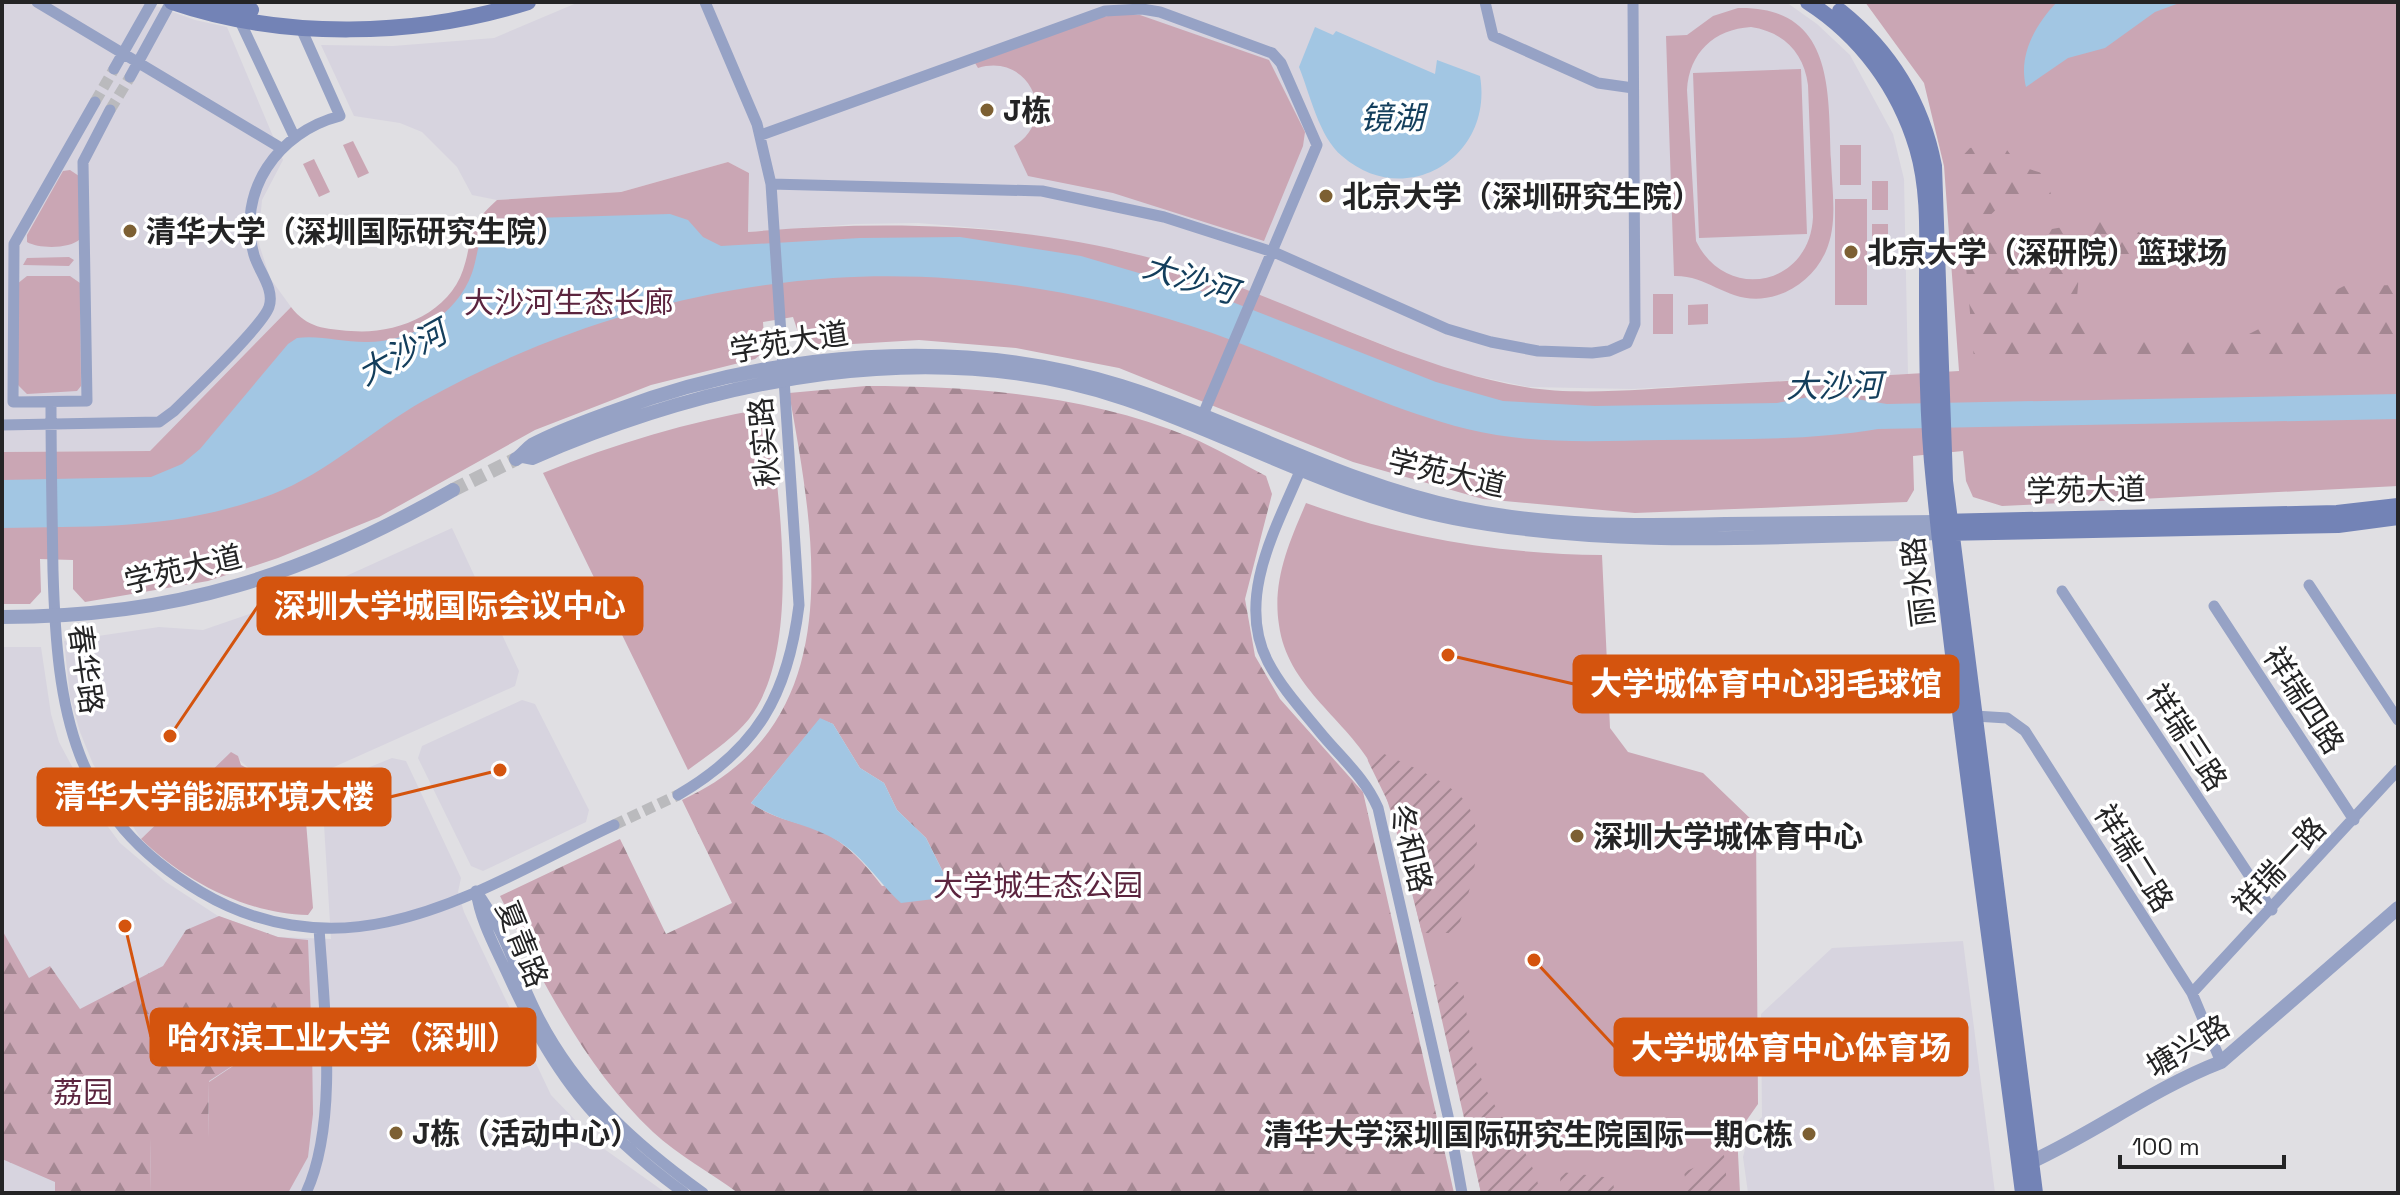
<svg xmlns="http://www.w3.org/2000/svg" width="2400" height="1195" viewBox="0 0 2400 1195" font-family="'Space Grotesk','Noto Sans SC',sans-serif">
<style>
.built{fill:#d7d4df}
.green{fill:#caa6b4;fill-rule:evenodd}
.forest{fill:url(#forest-firs);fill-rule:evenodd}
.garden{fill:url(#garden-furrows)}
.water{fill:#a2c6e3}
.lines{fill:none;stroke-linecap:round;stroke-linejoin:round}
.minor-tunnel{stroke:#bababd;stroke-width:11;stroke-dasharray:11 5.5;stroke-linecap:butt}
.tertiary-tunnel{stroke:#bababd;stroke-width:14;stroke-dasharray:14 7;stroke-linecap:butt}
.minor{stroke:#96a2c5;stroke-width:11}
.tertiary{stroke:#96a2c5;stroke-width:14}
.secondary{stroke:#7383b6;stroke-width:16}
.poi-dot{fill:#7d6033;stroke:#fff;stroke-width:3}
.labels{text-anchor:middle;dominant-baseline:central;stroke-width:7;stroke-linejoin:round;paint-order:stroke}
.poi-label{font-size:30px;font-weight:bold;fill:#242425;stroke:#fff;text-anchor:start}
.park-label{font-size:30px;fill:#5c253f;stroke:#fff}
.street-label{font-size:30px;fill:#242425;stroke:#fff}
.water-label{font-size:32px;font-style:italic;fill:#133e5c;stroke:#fff}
.leader{fill:none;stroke:#d4540e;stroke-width:3}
.callout-dot{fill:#d4540e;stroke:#fff;stroke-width:3}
.callout{fill:#d4540e;stroke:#d4540e;stroke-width:3}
.callout-label{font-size:32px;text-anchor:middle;font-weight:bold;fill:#fff}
</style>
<defs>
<pattern id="forest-firs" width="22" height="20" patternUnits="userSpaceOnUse" patternTransform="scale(2)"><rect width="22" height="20" fill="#caa6b4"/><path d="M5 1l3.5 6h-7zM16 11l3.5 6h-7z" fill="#a48792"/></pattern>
<pattern id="garden-furrows" width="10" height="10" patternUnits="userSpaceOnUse" patternTransform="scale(2)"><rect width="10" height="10" fill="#caa6b4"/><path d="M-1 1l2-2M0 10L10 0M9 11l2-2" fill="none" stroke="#a48792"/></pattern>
</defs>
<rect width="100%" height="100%" fill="#e0dfe3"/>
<path class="built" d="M2,2H145L195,20L227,27L283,160L262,200L258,241L270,278L291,307L150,451L2,452Z
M579,2H1786L1817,24L1850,55L1893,134L1904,179L1908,374L1632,389L1528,387L1447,370L1206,275L1124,251L1001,230L918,223L856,224L748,232L749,173L728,162L621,192L497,200L472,195L457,167L422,132L400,123L354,116L321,45L393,46L494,38Z
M452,528L519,671L515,686L296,784L276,782L251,770L231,753L141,839L93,764L80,732L70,697L64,641L159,627L203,630L302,596Z
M2,647H41L51,714L59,742L94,808L120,843L166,882L218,916L278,937L331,939L322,792L326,785L392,758L406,761L461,878L458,892L464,912L551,1095L600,1146L666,1193H2Z
M522,700L535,704L589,810L586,822L483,871L471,866L418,758L422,746Z
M1963,941L1995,1193H1748L1743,1157L1750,1129L1762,1117L1761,1014L1832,948Z"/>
<path class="green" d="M1865,2H2398V486L2002,506L1973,497L1966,481L1963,451L1913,456L1914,490L1907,502L1635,513L1483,499L1353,462L1119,368L1016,348L919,340L803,347L793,317L763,322L765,351L755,359L651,385L535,430L379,517L278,558L208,581L85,602L73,589V560L40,559L41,592L30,604H2V452L150,451L291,307C307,328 325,329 351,331C393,335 448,315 463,270C475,233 465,229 497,200L621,192L728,162L749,173L748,232C904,218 1060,224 1209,276C1314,312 1415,368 1525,387C1576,396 1646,389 1699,386C1786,381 1872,376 1959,371L1944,166L1924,83Z
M1738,8C1835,6 1828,91 1831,160C1832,190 1838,224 1826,251C1817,272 1799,288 1778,295C1732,310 1713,275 1674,276L1666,36L1687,35L1713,16ZM1751,27C1784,32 1804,53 1808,85L1813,217C1810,286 1726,303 1696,241L1687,90C1689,53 1714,29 1751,27Z
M1122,14L1140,15L1269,60L1305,132L1303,146L1264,241L1113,193L1028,176L1014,146C1060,118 1029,52 978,68L975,63L1101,17Z
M1801,69L1807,234L1699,238L1693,73Z
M353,141L369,173L358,178L343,145Z
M1840,145H1861V185H1840Z
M314,159L330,192L319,197L303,164Z
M70,170L79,176L80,239C70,249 39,249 27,242V235L63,171Z
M1872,181H1888V210H1872Z
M1835,199H1867V305H1835Z
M1872,224H1888V254H1872Z
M69,257L74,260L69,266L23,265L27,258Z
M27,276H70L80,283L81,386L77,391L27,394L18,385L17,284Z
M1653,294H1673V334H1653Z
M1708,304V324L1688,325V305Z
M769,408C777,493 804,647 749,719C733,739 708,755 688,770L543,473C617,443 691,421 769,408Z
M1306,503C1402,538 1501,554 1602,555L1610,728L1628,752L1703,773L1756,824L1758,1104L1737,1134L1740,1193H1481C1465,1109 1445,1027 1425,945C1411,890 1401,834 1380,781C1355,723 1288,692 1279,625C1272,581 1289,543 1306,503Z
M231,752L238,756L241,765L279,785L285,783L296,788L304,797L313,908L308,915C247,914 184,881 141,839Z
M266,1044L312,1045L313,1114L308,1157L288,1193H151L150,1138H208L209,1082Z"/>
<path class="forest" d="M2001,142L2019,166L2045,174L2052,198L2004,202L1983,222L1990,236L2014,239L2017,235L2109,219L2156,240L2154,245L2079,274L2076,309L2102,336L2249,334L2344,286L2398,285V360L1974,359L1957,162L1970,148Z
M866,386C974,386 1088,395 1190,437C1216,448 1241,463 1266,476L1272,494L1245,599L1255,656L1280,699L1363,792L1454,1193H738C711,1173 678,1155 653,1132C585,1068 541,979 500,896L620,839L666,934L732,903L682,800C850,723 816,542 789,393ZM820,719L833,724L860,768L884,783L897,810L926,838L946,878L882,886C865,864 847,843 821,831C794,820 778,821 751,803Z
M219,916L278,937L308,940L312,1045L266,1044L209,1081L208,1138L150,1139L151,1193H55V1182L2,1159V930L29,978L50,966L80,1009L163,966L186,930Z"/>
<path class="garden" d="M1376,750C1402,763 1436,775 1458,794C1494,825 1469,891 1458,929L1453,933H1422L1390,806L1368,761L1367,755Z
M1456,981L1462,985C1468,1018 1470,1051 1483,1083C1500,1122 1533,1150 1540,1193H1481L1434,985Z
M1724,1155L1728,1193H1688L1684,1172Z
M1561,1172L1612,1178L1615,1193H1559Z"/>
<path class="water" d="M2057,2H2182L2155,12L2105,48L2068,58L2026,87C2018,55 2035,25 2057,2Z
M1315,27L1333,35L1336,31L1435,74L1437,60L1480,76C1494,158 1405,211 1342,156C1319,137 1310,94 1299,67Z
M670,214L688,220L703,237L721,246L860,238L960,237L1081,256L1217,296L1436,382L1503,401L1595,406L1777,403L1825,394L1887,404L2398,394V419L1878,429C1806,441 1735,439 1662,440C1596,441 1532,445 1467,429C1372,405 1285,356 1191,326C1077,289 954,270 833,278C688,288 550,330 423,401C372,430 327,473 273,494C176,530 102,526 2,528V480L151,477L182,464L200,449L288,344L297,338C319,335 342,342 365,342C409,343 457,316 472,273C479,253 477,232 496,219Z
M820,718L833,724L860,768L884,783L897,810L926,838L946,878L949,893L934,899L901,903C879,883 863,856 838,841C809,823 780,823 751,803Z"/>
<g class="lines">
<path class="minor-tunnel" d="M95,102L114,69
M110,110L130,77
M614,825L678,795"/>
<path class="tertiary-tunnel" d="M453,490L516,459"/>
<path class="minor" d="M37,2L281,148
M1485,2L1493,36L1598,83L1633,88
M239,19L294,136
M114,69L152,2
M130,77L171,2
M95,102L14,244L13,402L87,401L83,162L110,110
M761,135L1105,11L1142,9L1160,12L1272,53L1281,63L1317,145L1202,417
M771,184L1042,191L1164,217L1276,253L1447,329L1491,342L1538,351L1592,353L1609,351L1627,343L1635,324L1633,2
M51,402C51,458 52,515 53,571C57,710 71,815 201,892C258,926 323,936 387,922C467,905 541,859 614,825
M2,425L159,422L174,411C193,392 262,327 269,307C275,289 259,272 254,255C236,191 278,132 340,116L300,26
M1303,464C1279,523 1234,597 1268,662C1281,687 1301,709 1319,731C1340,757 1364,776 1378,808L1448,1116L1462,1193
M2309,585L2398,720
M2062,591L2272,910
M2214,606L2354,820
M1975,716L2007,718L2025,731L2192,993L2221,1062
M678,795C757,749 788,695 799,605L771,184L757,124L705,2
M476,891C504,928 517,975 538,1016C577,1092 635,1144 703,1193
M476,891C480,920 494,945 506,971C552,1073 594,1127 684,1193
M2192,993L2398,770
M306,1193C339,1122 324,1007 319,928"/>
<path class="tertiary" d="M522,456L532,458C715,378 932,333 1126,399C1237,437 1338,496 1454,518C1614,549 1778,536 1940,533
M516,459C523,455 526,449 532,445C558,431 587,421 614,411C771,352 959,335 1121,386C1236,422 1341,483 1460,508C1547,527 1637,526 1725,524C1796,524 1867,523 1939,522
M2,617C176,617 303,576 453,490
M2022,1166C2091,1136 2151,1089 2221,1062L2398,908"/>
<path class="secondary" d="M172,2C283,40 417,37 528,2
M211,2L251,10
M1808,2C1861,36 1899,88 1917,148C1930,192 1927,239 1927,284C1927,351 1927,417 1934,483C1958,721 1993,956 2023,1193
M1840,11C1890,51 1922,104 1934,166L1945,481L2035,1193
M1940,522L2337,513L2398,506
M1941,533L2338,525L2398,517"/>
</g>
<g class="poi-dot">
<circle cx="987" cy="110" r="8"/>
<circle cx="1326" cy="196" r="8"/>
<circle cx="130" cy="231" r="8"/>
<circle cx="1851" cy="252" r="8"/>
<circle cx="1577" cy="836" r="8"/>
<circle cx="396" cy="1133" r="8"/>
<circle cx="1809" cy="1134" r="8"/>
</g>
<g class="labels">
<g class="poi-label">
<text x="1003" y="110">J栋</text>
<text x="1342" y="196">北京大学（深圳研究生院）</text>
<text x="146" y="231">清华大学（深圳国际研究生院）</text>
<text x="1867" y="252">北京大学（深研院）篮球场</text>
<text x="1593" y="836">深圳大学城体育中心</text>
<text x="412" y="1133">J栋（活动中心）</text>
<text x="1793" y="1134" text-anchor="end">清华大学深圳国际研究生院国际一期C栋</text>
</g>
<g class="park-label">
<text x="569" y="302">大沙河生态长廊</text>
<text x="1038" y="885">大学城生态公园</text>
<text x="83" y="1092">荔园</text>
</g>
<g class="street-label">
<text transform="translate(789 342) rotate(-9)">学苑大道</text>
<text transform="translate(764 442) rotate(-95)">秋实路</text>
<text transform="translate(1447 473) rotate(13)">学苑大道</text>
<text transform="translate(2086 490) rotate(-1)">学苑大道</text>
<text transform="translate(183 569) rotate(-13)">学苑大道</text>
<text transform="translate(1918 582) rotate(-97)">丽水路</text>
<text transform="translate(86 669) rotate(82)">春华路</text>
<text transform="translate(2304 700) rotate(57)">祥瑞四路</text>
<text transform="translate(2187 737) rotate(57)">祥瑞三路</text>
<text transform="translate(1411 848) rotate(76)">冬和路</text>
<text transform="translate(2134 858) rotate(58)">祥瑞二路</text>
<text transform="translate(2279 866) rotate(-47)">祥瑞一路</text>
<text transform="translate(522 944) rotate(68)">夏青路</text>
<text transform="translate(2188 1046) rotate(-31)">塘兴路</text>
</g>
<g class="water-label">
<text x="1392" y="118">镜湖</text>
<text transform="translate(1190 279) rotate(17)">大沙河</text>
<text transform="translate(402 353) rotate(-29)">大沙河</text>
<text transform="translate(1834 386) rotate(-1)">大沙河</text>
</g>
</g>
<path class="leader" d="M170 736L258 606M1448 655L1574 684M500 770L390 797M125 926L151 1037M1534 960L1615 1047"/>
<g class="callout-dot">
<circle cx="170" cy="736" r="8"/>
<circle cx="1448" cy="655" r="8"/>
<circle cx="500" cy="770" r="8"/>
<circle cx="125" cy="926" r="8"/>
<circle cx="1534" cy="960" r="8"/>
</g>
<g class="callout">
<rect x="258" y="578" width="384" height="56" rx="8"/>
<rect x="1574" y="656" width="384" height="56" rx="8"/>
<rect x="38" y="769" width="352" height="56" rx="8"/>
<rect x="151" y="1009" width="384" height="56" rx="8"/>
<rect x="1615" y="1019" width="352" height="56" rx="8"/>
</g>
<g class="callout-label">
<text x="450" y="617">深圳大学城国际会议中心</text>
<text x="1766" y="695">大学城体育中心羽毛球馆</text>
<text x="214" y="808">清华大学能源环境大楼</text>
<text x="343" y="1049">哈尔滨工业大学（深圳）</text>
<text x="1791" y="1059">大学城体育中心体育场</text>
</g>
<rect width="2400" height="1195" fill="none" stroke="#242425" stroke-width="8"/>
<path d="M2120 1155v12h164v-12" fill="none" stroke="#242425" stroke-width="4"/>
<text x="2132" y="1155" font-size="24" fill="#242425" stroke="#ffffff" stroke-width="6" paint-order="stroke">100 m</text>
</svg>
